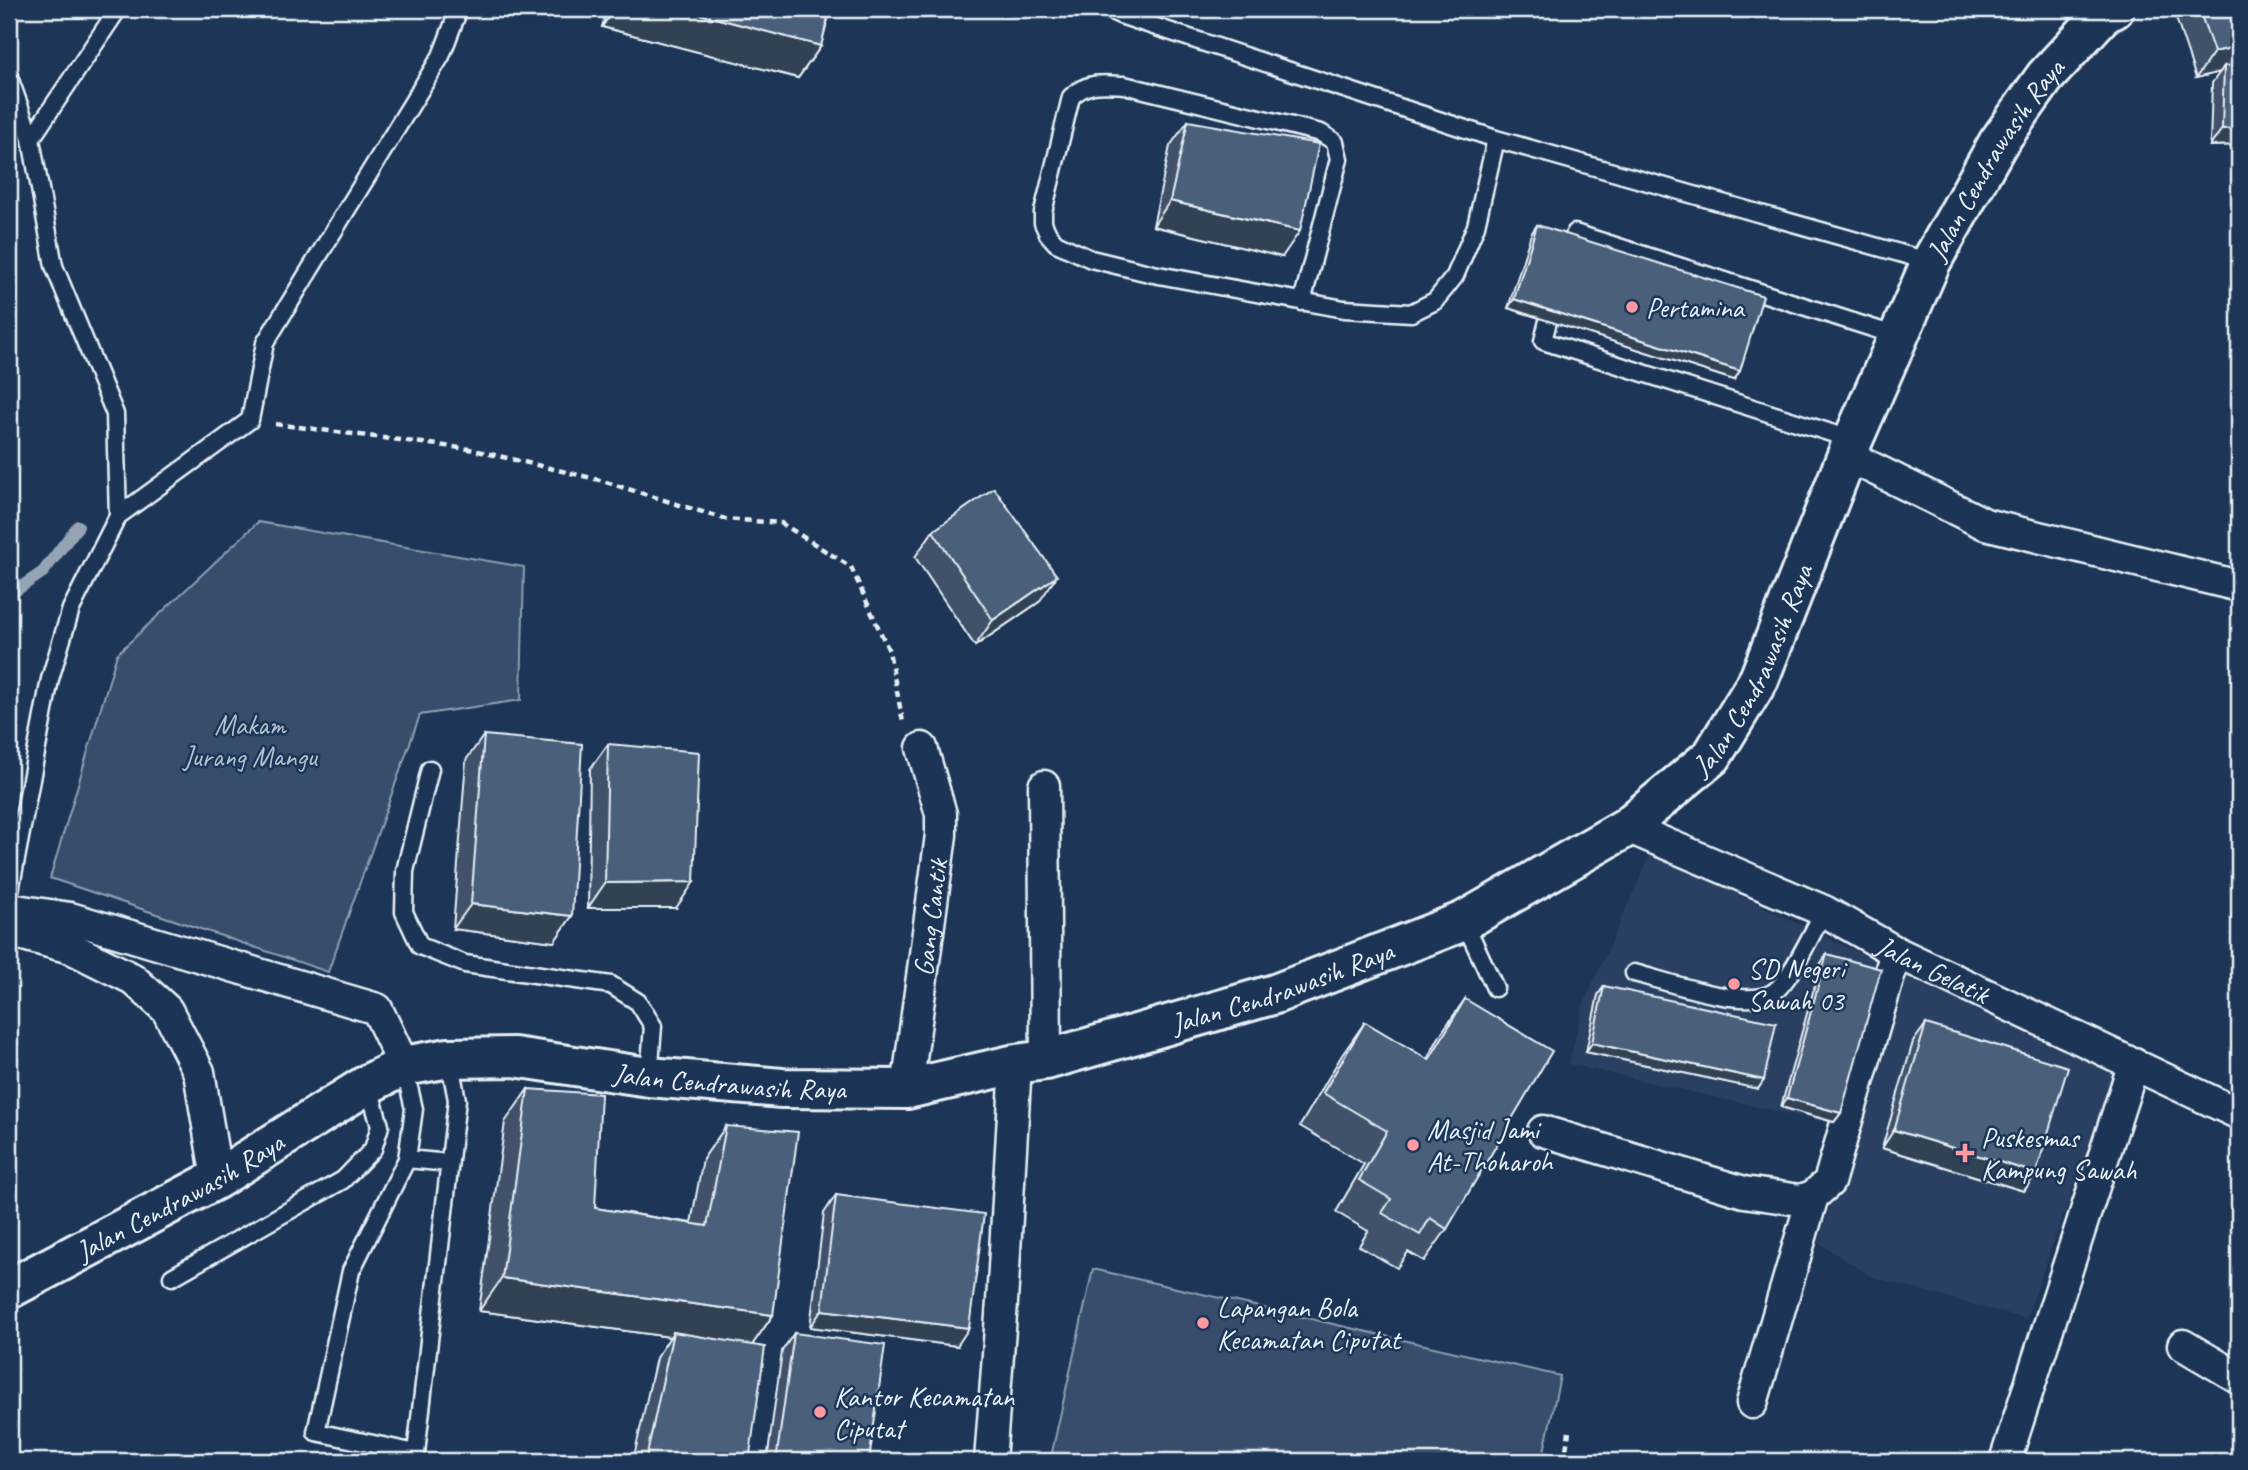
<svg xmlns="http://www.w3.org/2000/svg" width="2248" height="1470" viewBox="0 0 2248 1470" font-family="Caveat,sans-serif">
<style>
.built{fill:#2a4162}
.green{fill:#374d6c;stroke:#909fb2;stroke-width:2}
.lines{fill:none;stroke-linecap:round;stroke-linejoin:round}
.stream{stroke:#95a4b5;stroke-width:12}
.service-casing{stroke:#e8f1f8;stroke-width:21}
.minor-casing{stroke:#e8f1f8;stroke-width:35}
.secondary-casing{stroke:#e8f1f8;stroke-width:44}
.path{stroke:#e8f1f8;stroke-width:4.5;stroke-dasharray:7 5;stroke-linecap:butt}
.service{stroke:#1d3557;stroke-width:16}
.minor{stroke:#1d3557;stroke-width:30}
.secondary{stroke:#1d3557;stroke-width:38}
.wall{fill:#3f5169;stroke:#e8f1f8;stroke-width:2}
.shaded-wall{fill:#334255;stroke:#e8f1f8;stroke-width:2}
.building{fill:#495e7a;stroke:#e8f1f8;stroke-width:2}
.poi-dot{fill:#ff9aa2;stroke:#1d3557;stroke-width:2.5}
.labels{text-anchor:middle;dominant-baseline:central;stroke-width:5;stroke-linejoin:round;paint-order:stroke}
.street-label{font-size:28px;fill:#e8f1f8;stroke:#1d3557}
.poi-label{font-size:28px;fill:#e8f1f8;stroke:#1d3557;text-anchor:start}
.park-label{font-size:28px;fill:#b3c0ce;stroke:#1d3557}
</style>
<rect width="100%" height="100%" fill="#1d3557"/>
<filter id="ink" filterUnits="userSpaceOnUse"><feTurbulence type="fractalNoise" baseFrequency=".0143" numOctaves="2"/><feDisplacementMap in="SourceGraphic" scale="14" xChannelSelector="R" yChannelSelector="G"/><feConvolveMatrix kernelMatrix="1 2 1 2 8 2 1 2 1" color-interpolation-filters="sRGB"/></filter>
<g filter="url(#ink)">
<path class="built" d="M1651,853L1882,964L1837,1125L1569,1064L1583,1005Z
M1900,967L2118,1063L2026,1319L1872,1277L1819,1243Z"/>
<path class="green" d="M258,522L524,567L521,700L420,715L328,972L50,878L117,654Z
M1093,1269L1560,1376L1542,1461H1050Z"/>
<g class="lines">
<path class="stream" d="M9,595L43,572L78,526"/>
<defs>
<path id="service" d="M1107,9L1120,15L1496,139L1931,262
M9,77L31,139L54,266L115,414L118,516
M31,139L118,9
M1571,247L1575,233L1897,336
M1302,302L1339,159L1335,142L1321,133L1124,85C1103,84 1087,81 1071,97L1043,212V223L1048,234L1056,243L1091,259L1153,274L1344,309L1411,313L1435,301L1455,276L1476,226L1496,139
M1548,321L1543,341L1853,440
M430,769L405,871L404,912L420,946L465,964L611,985L638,1002L653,1026L649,1077
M9,896L50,679L71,609L118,516L250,420L265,343L441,56L459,9
M1464,921L1495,988
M1634,973C1667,981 1743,1010 1772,993C1789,984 1813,931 1824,911
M404,1066L414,1109L407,1159L351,1271L316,1432L416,1453L457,1100L449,1058
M407,1159L449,1163
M172,1277L343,1180L373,1149L380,1126L368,1084"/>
<g id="minor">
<path d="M1848,456L1985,524L2239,586"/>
<path d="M1044,786L1046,1060"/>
<path id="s1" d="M1627,827L1824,911L1896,952L2239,1114"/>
<path d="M9,909L70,918L377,1009L404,1066"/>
<path d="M9,931L71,948L133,979L167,1010L199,1072L217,1179"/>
<path id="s2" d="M907,1089L941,835V814L922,748"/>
<path d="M1543,1131L1744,1192L1800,1200L1813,1196L1829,1182L1896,952"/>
<path d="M2183,1345L2239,1378"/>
<path d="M1752,1403L1813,1196"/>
<path d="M990,1461L1002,1302L1016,1064"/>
<path d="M2005,1461L2134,1063"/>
</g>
<g id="secondary">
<path id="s3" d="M9,1289L217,1179L368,1084L404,1066L449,1058L514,1057L649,1077L782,1088L907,1089L1016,1064L1046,1060L1275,994L1464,921L1627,827L1712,756L1759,679L1853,440L1931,262L1998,143L2045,77L2104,13L2114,9"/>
</g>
</defs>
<use href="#service" class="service-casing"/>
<use href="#minor" class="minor-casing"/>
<use href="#secondary" class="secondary-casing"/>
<path class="path" d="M275,424L469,449L596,479L725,519L781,523L851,567L889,651L903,722
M1564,1461L1569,1432"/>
<use href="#service" class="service"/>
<use href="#minor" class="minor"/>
<use href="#secondary" class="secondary"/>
</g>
<path class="wall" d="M607,9H830L821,46L798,78L602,27Z
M2176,9H2239V145L2210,146L2212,83L2220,72L2196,78L2174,12Z
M1188,121L1282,257L1153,226L1170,146Z
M1537,225L1734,380L1508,308L1531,234Z
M933,531L1039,602L975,646L915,557Z
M484,735L572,916L554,942L453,929L466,760Z
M608,744L676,908H588L590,769Z
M1827,954L1841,1113L1834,1122L1781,1107L1821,963Z
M1604,986L1764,1080L1758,1089L1586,1052L1598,995Z
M1465,999L1447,1229L1424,1261L1408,1252L1397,1268L1359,1246L1368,1231L1336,1212L1364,1164L1300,1126L1342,1055L1365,1022L1427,1059L1442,1032Z
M1926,1024L2036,1173L2024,1191L1882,1148L1913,1042Z
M528,1089L595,1208L691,1223L703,1159L726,1126L773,1315L752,1345L749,1461H633L656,1358L670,1337L479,1311L505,1122Z
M836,1195L957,1346L810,1327L824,1213Z
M794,1333L869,1461H767L782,1351Z"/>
<path class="shaded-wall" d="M614,9H681L821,46L798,78L602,27Z
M2239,46V67L2224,66L2220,72L2196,78L2214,52Z
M2239,128V145L2210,146L2222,129Z
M1170,201L1300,231L1282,257L1153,226Z
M1514,299L1740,371L1734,380L1508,308Z
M1057,576L1039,602L975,646L993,620Z
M694,882L676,908H588L605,883Z
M471,904L572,916L554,942L453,929Z
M1592,1043L1764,1080L1758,1089L1586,1052Z
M1787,1098L1841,1113L1834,1122L1781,1107Z
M1894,1130L2036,1173L2024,1191L1882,1148Z
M502,1278L773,1315L750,1348L673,1332L670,1337L479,1311Z
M822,1310L969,1328L957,1346L810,1327Z"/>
<path class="building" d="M681,9H830L821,46Z
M2199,9H2239V46L2214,52Z
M2239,65V128L2222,129L2224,66Z
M1188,121L1319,144L1300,231L1170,201Z
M1537,225L1763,296L1740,371L1514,299Z
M994,488L1057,576L993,620L933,531Z
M484,735L582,744L572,916L471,904Z
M608,744L699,752L694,882L605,883Z
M1827,954L1881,969L1841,1113L1787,1098Z
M1604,986L1776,1023L1764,1080L1592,1043Z
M1465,999L1552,1051L1447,1229L1430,1218L1420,1235L1382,1213L1391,1199L1359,1180L1387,1131L1323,1093L1365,1022L1429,1060Z
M1926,1024L2068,1067L2036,1173L1894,1130Z
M528,1089L601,1094L595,1208L707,1226L726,1126L798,1132L773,1315L502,1278Z
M836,1195L984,1214L969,1328L822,1310Z
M673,1332L765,1347L749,1461H659L646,1459Z
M794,1333L885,1345L869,1461H776Z"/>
</g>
<g class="poi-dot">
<circle cx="1632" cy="307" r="7"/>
<circle cx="1734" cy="984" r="7"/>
<circle cx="1413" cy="1145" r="7"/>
<path d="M1961.5 1142.5h7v7h7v7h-7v7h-7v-7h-7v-7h7z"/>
<circle cx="1203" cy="1323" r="7"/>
<circle cx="820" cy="1412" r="7"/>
</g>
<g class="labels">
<g class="street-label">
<text stroke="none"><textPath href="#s3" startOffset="2504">Jalan Cendrawasih Raya</textPath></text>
<text stroke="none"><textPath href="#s3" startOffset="1937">Jalan Cendrawasih Raya</textPath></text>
<text stroke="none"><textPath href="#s2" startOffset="173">Gang Cantik</textPath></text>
<text stroke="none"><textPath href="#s1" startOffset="338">Jalan Gelatik</textPath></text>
<text stroke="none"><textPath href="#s3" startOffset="1349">Jalan Cendrawasih Raya</textPath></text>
<text stroke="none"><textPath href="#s3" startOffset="782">Jalan Cendrawasih Raya</textPath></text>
<text stroke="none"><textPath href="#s3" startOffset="194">Jalan Cendrawasih Raya</textPath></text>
</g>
<g class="poi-label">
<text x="1646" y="307">Pertamina</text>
<text x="1748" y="968">SD Negeri<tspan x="1748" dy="32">Sawah 03</tspan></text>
<text x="1427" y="1129">Masjid Jami<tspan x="1427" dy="32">At-Thoharoh</tspan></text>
<text x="1981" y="1137">Puskesmas<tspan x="1981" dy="32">Kampung Sawah</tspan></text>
<text x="1217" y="1307">Lapangan Bola<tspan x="1217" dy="32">Kecamatan Ciputat</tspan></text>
<text x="834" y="1396">Kantor Kecamatan<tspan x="834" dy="32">Ciputat</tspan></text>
</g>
<g class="park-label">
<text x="250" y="724">Makam<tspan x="250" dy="32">Jurang Mangu</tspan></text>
</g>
</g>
<rect width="2248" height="1470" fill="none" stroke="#1d3557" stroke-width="35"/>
<rect x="18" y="18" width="2213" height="1435" fill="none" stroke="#e8f1f8" stroke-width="2.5" filter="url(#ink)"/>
</svg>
